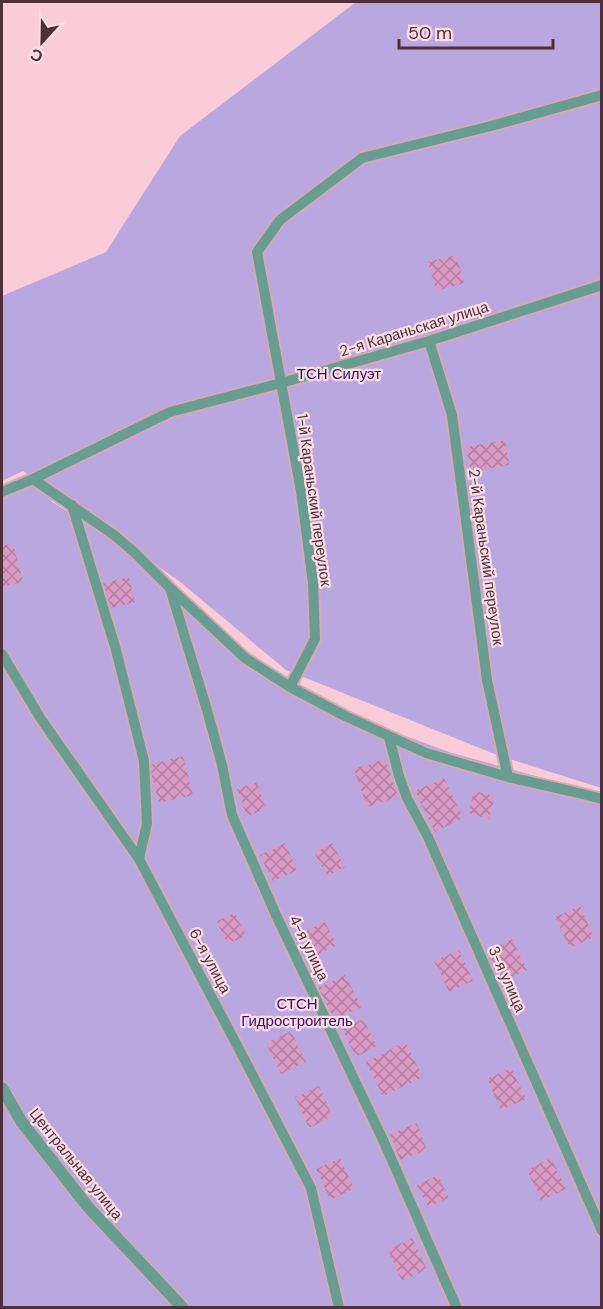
<svg xmlns="http://www.w3.org/2000/svg" width="603" height="1309" viewBox="0 0 603 1309" font-family="'DM Sans',sans-serif">
<style>
.green{fill:#baa7e0}
.building{fill:url(#building-cross-hatch)}
.lines{fill:none;stroke-linecap:round;stroke-linejoin:round}
.lane-casing{stroke:#d4a9b5;stroke-width:14}
.street-casing{stroke:#d4a9b5;stroke-width:15}
.lane{stroke:#689e92;stroke-width:10}
.street{stroke:#689e92;stroke-width:12}
.labels{text-anchor:middle;dominant-baseline:central;stroke-width:4.5;stroke-linejoin:round;paint-order:stroke}
.street-label{font-size:15px;fill:#4e3039;stroke:#fddde6}
.park-label{font-size:15px;fill:#360f61;stroke:#fddde6}
</style>
<defs>
<pattern id="building-cross-hatch" width="8" height="8" patternUnits="userSpaceOnUse" patternTransform="scale(1.5)"><rect width="8" height="8" fill="#d99bc5"/><path d="M0 0l8 8M0 8l8-8" fill="none" stroke="#b27fa1"/></pattern>
</defs>
<rect width="100%" height="100%" fill="#facbd8"/>
<path class="green" d="M356,2H601V788L497,755L286,670L179,581L23,471L2,481V296L106,252L180,136Z
M34,479L52,502L113,541L290,687L375,725L452,753L601,794L602,1307L2,1308V492Z"/>
<path class="building" d="M456,255L464,283L436,291L428,262Z
M505,440L509,465L471,472L466,447Z
M13,543L23,582L2,587V546Z
M129,577L135,602L107,609L101,584Z
M183,756L193,795L159,803L149,765Z
M385,759L398,797L367,807L354,769Z
M444,778L463,818L435,832L415,791Z
M257,782L266,809L247,816L237,789Z
M474,791L495,796L489,819L468,813Z
M285,843L297,870L273,882L260,855Z
M332,843L345,867L327,876L314,852Z
M580,906L594,937L570,948L555,917Z
M235,913L246,936L227,944L217,921Z
M325,922L337,945L318,955L306,931Z
M512,939L527,970L502,981L488,950Z
M459,950L473,981L449,992L434,961Z
M345,975L362,1007L335,1020L318,988Z
M363,1019L377,1046L356,1057L342,1029Z
M291,1031L306,1062L281,1074L266,1043Z
M405,1042L423,1077L383,1096L366,1062Z
M511,1068L526,1099L501,1110L487,1079Z
M319,1086L333,1117L309,1128L295,1097Z
M417,1123L427,1150L400,1160L390,1134Z
M340,1158L354,1189L330,1200L316,1169Z
M551,1158L566,1189L541,1201L527,1170Z
M438,1175L449,1198L428,1207L417,1185Z
M412,1238L427,1269L402,1281L388,1250Z"/>
<g class="lines">
<defs>
<path id="lane" d="M429,341L452,415L487,680L508,777
M33,479L114,535L134,552L170,588L245,658L290,687L345,716L426,753L508,777L570,791L602,799
M2,492L33,479L170,412L281,383L429,341L602,285
M72,505L116,650L144,761L147,823L139,859
M170,588L207,710L222,765L232,815L276,915L383,1140L457,1308
M2,654L41,719L139,859L240,1051L311,1188L339,1308
M290,687L315,639L313,583L301,491L257,252L280,220L362,158L491,126L602,95
M389,737L399,776L407,798L428,837L602,1231"/>
<path id="street" d="M2,1088L21,1121L88,1207L183,1308"/>
</defs>
<use href="#lane" class="lane-casing"/>
<use href="#street" class="street-casing"/>
<use href="#lane" class="lane"/>
<use href="#street" class="street"/>
</g>
<g class="labels">
<g class="street-label">
<text transform="translate(414 329) rotate(-17)">2-я Караньская улица</text>
<text transform="translate(314 500) rotate(82)">1-й Караньский переулок</text>
<text transform="translate(486 557) rotate(82)">2-й Караньский переулок</text>
<text transform="translate(309 948) rotate(64)">4-я улица</text>
<text transform="translate(210 961) rotate(62)">6-я улица</text>
<text transform="translate(507 979) rotate(66)">3-я улица</text>
<text transform="translate(76 1164) rotate(51)">Центральная улица</text>
</g>
<g class="park-label">
<text x="339" y="374">ТСН Силуэт</text>
<text x="297" y="1004">СТСН<tspan x="297" dy="17">Гидростроитель</tspan></text>
</g>
</g>
<rect width="603" height="1309" fill="none" stroke="#4e3039" stroke-width="6"/>
<g transform="translate(42 42) rotate(202)" stroke="#fddde6" stroke-width="4.5" paint-order="stroke">
<path d="M0-4.5L10 22L0 15L-10 22Z" fill="#4e3039"/>
<text y="-9" font-size="16" font-weight="bold" text-anchor="middle" fill="#4e3039">С</text>
</g>
<path d="M399 39v9h154v-9" fill="none" stroke="#4e3039" stroke-width="3"/>
<text x="408" y="39" font-size="18" fill="#4e3039" stroke="#fddde6" stroke-width="4.5" paint-order="stroke">50 m</text>
</svg>
